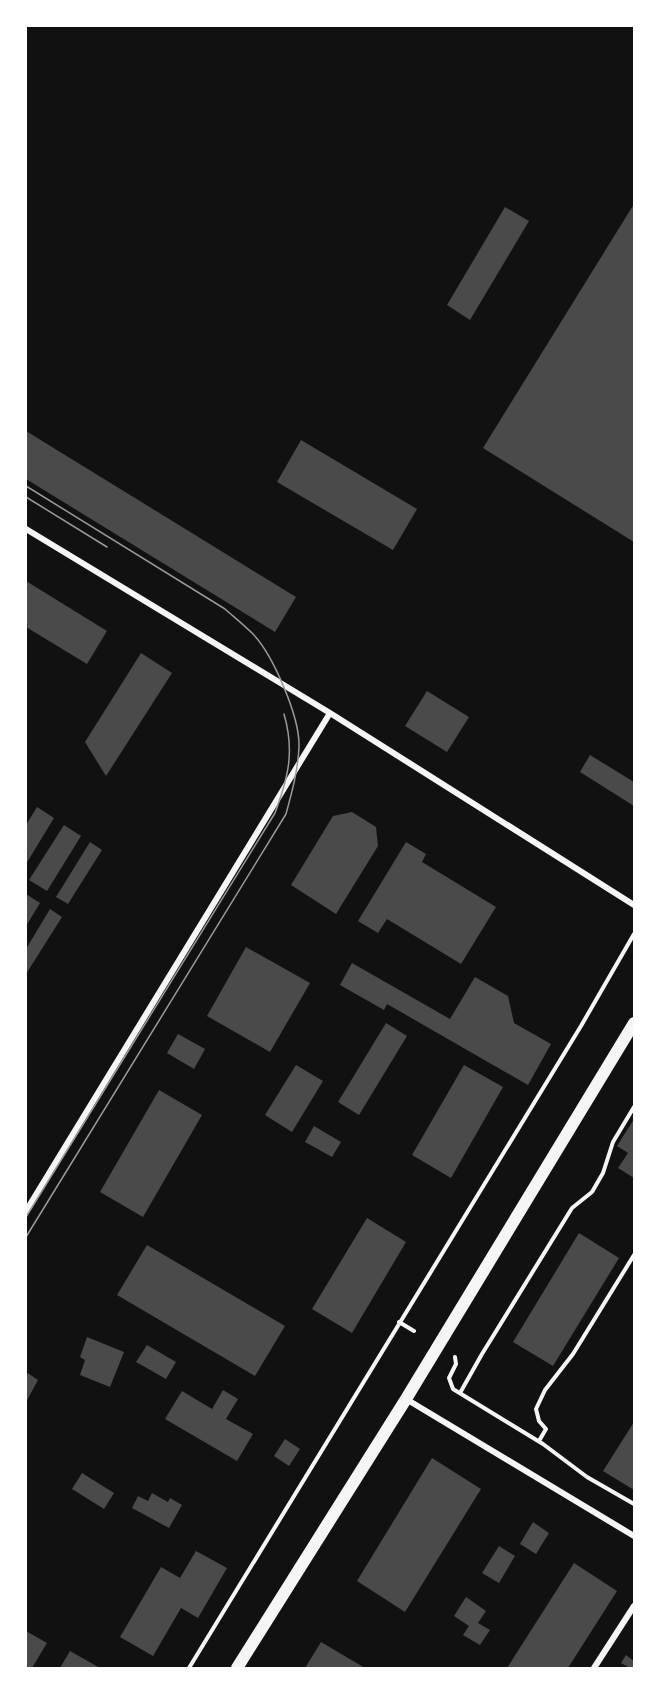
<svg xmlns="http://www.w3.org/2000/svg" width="660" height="1694" viewBox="0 0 660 1694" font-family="'Exo 2',sans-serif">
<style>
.building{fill:#4a4a4a}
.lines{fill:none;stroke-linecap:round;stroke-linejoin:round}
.path{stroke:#f5f5f5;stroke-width:4}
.minor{stroke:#f5f5f5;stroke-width:6}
.secondary{stroke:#f5f5f5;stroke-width:12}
.tram{stroke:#9a9a9a;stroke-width:1.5}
</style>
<rect width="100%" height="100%" fill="#111"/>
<path class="building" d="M634,204V542L483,448Z
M505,207L529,221L470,320L447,305Z
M26,431L296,597L275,632L26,479Z
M301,440L417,509L393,550L277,482Z
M26,581L107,631L87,664L26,627Z
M141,653L172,673L106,776L85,742Z
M427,691L469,717L447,752L405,726Z
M590,755L634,782V806L580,772Z
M37,807L54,818L26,864V825Z
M352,812L376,827L378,846L336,914L291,885L333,816Z
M64,825L81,836L47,891L29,880Z
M90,842L102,850L68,904L56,897Z
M406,842L426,854L422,862L496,907L461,964L387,919L378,933L358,921Z
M26,894L40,903L26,926Z
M50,909L62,917L26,974V949Z
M246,947L310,983L270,1052L207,1016Z
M352,963L450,1019L475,977L508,996L514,1023L551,1044L528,1085L387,1004L384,1010L340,985Z
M386,1023L407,1036L359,1115L338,1102Z
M178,1034L205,1049L194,1069L167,1053Z
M296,1065L323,1081L292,1132L265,1115Z
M464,1065L503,1087L451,1178L412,1155Z
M159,1090L202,1115L143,1217L100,1192Z
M634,1119V1178L618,1168L628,1153L617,1146Z
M314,1126L341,1142L332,1157L305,1142Z
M367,1218L406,1242L352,1333L312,1309Z
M579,1233L619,1258L553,1366L513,1342Z
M147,1245L285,1326L255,1376L117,1295Z
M87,1337L124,1352L110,1387L80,1375L85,1360L80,1357Z
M147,1345L176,1362L166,1379L136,1362Z
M26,1372L38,1380L26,1402Z
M223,1390L238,1399L226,1419L253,1434L237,1461L165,1419L182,1391L212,1409Z
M634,1422V1490L603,1471Z
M285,1439L300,1449L289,1466L274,1456Z
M432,1458L481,1489L405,1612L357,1581Z
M82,1473L114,1493L104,1509L72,1489Z
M152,1493L168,1502L170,1498L182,1505L169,1528L132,1508L138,1496L148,1501Z
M533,1522L549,1533L536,1554L520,1544Z
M499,1546L515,1556L499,1583L482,1573Z
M196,1551L227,1568L198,1618L181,1608L153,1656L120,1637L161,1567L180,1578Z
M574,1563L617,1591L568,1668H507Z
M466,1597L486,1611L478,1623L490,1630L480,1645L463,1635L469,1626L454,1616Z
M26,1631L47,1643L32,1668H26Z
M321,1642L365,1668H305Z
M70,1651L100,1668H60Z
M626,1655L634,1661V1668H630L621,1663Z"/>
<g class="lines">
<path class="path" d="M399,1322L414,1331
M455,1357L456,1364L449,1378L453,1389L543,1444L587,1477L634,1504
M460,1393L482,1354L572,1208L592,1192L603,1173L613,1142L634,1107
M539,1441L546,1429L539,1421L536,1409L545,1390L573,1354L634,1255
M189,1668L581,1026L634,934"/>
<path class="minor" d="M26,529L330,713L634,905
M26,1211L330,713
M406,1399L634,1536
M594,1668L634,1606"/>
<path class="secondary" d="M237,1668L406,1399L634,1023"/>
<path class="tram" d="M26,486L225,609C234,617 244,625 253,634C273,655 300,717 299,747C298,770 292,792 286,814L26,1237
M26,497L107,547
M26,1217L275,813C288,778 295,752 284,714"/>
</g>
<rect width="660" height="1694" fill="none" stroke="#ffffff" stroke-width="54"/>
</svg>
